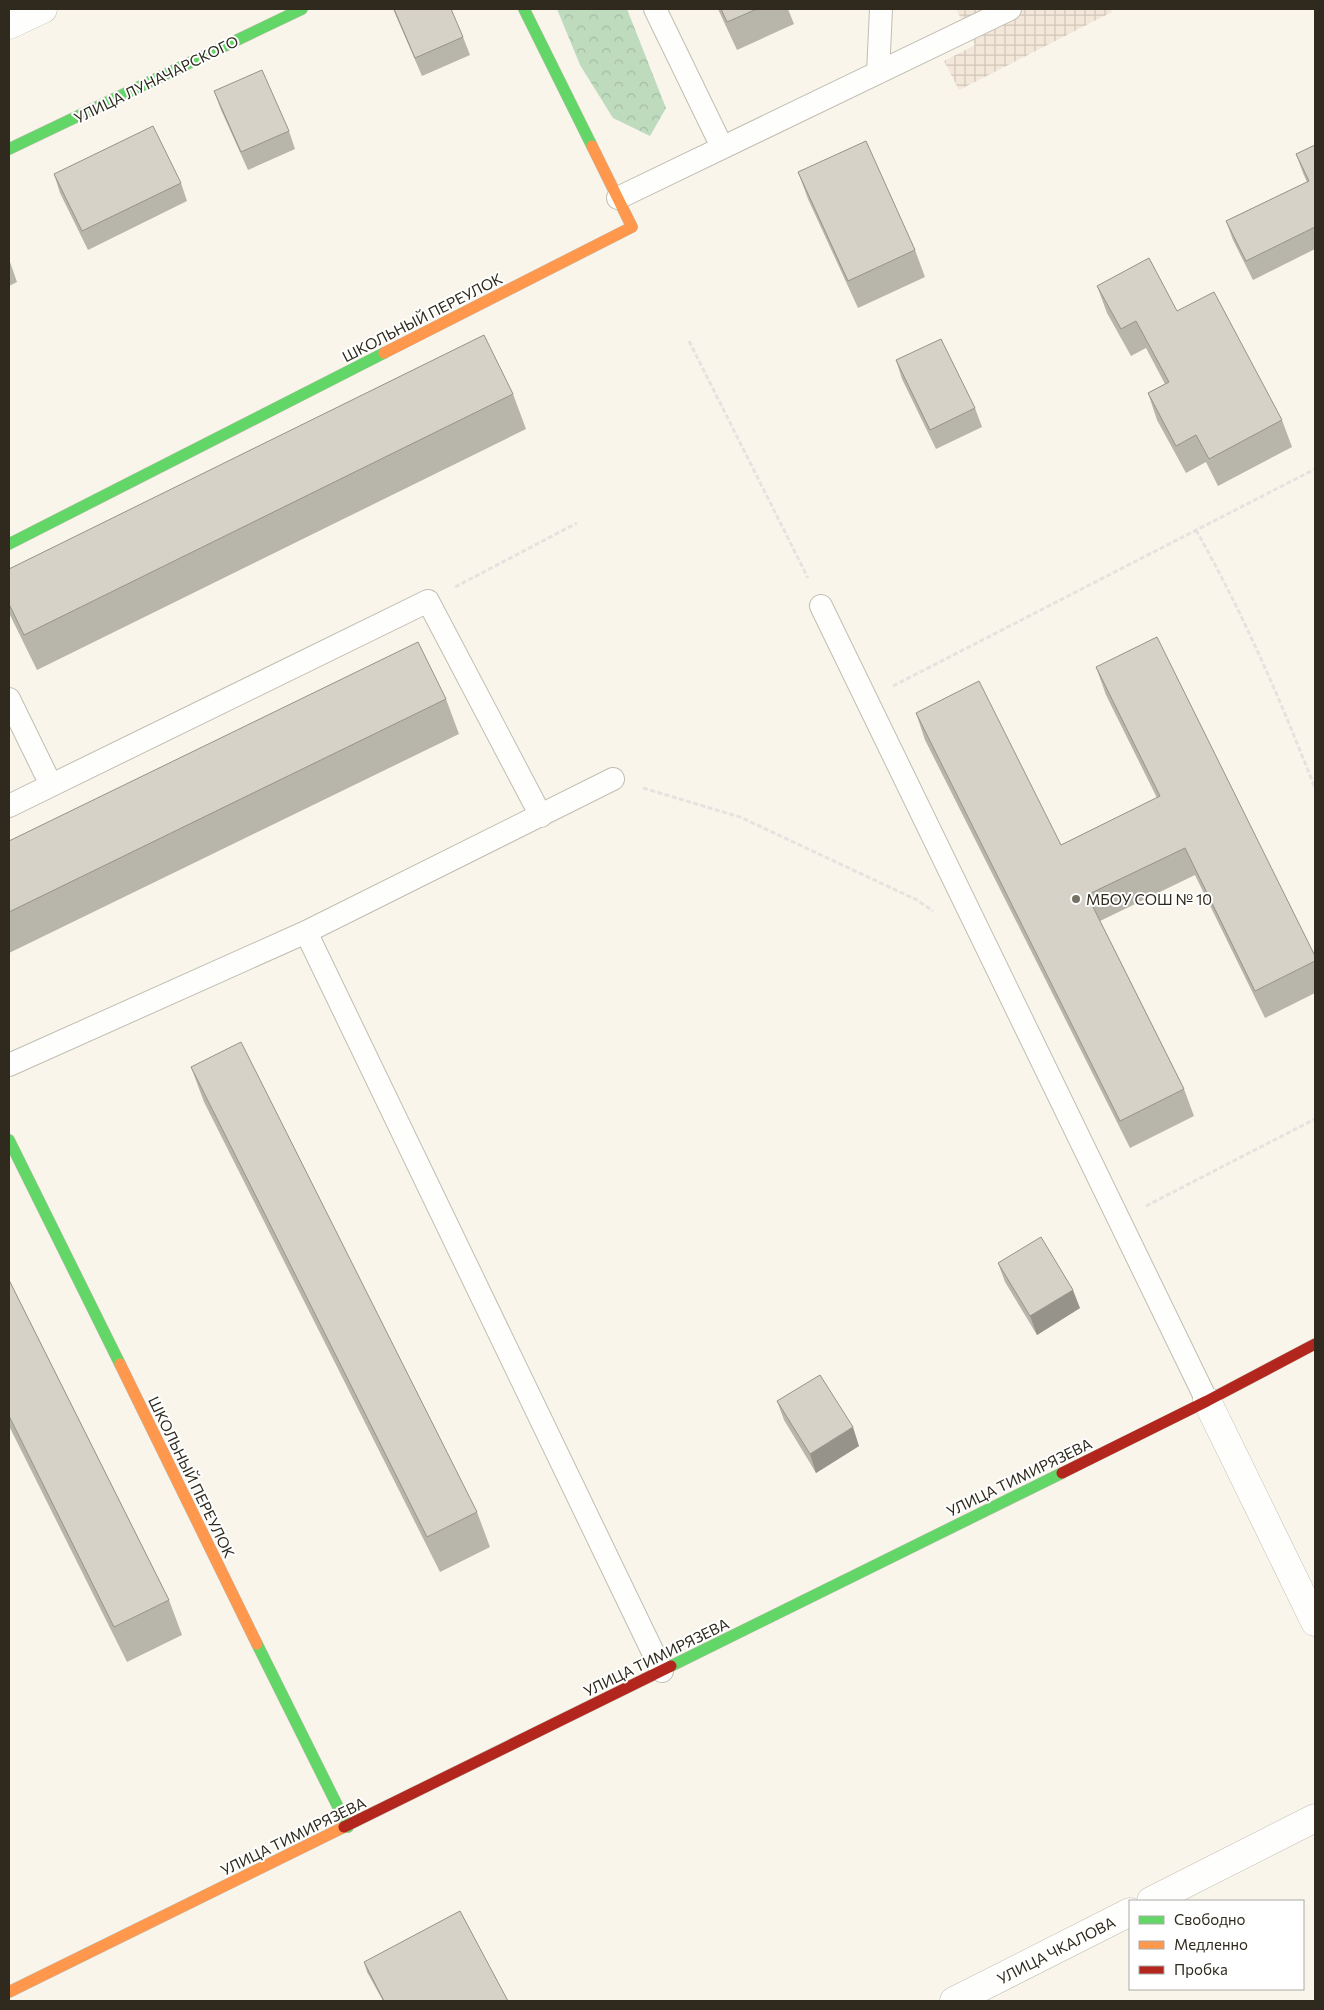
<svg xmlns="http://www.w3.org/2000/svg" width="1324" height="2010" viewBox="0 0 1324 2010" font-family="Commissioner,sans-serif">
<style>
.industrial{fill:url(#industrial-grid)}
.forest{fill:url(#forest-crowns)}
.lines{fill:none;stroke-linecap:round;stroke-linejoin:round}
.lane-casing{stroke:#c1bdb2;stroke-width:24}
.street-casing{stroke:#c1bdb2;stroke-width:29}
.fast-casing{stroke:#c1bdb2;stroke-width:12}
.slow-casing{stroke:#c1bdb2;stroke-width:12}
.jam-casing{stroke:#c1bdb2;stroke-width:12}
.path{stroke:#e5e3e0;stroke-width:3;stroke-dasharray:5 2.5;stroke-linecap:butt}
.lane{stroke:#fefefc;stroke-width:22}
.street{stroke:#fefefc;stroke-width:28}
.fast{stroke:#63d668;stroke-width:11}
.slow{stroke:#ff974d;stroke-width:11}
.jam{stroke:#b3261e;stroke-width:11}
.wall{fill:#b8b5ab}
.shaded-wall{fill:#96938b}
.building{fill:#d6d2c7;stroke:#96938b}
.poi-dot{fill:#767165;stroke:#fff;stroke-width:2}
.labels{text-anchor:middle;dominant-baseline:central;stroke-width:4;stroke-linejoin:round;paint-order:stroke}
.street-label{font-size:15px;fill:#2f2a1d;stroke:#fff}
.poi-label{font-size:15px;fill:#2f2a1d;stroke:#fff;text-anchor:start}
</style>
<defs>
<pattern id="industrial-grid" width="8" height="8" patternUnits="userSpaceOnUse" patternTransform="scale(1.25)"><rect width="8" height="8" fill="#f3e7d9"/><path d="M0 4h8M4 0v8" fill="none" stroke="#d1c6ba"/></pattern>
<pattern id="forest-crowns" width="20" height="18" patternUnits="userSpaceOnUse" patternTransform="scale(1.25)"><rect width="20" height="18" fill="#bedbbe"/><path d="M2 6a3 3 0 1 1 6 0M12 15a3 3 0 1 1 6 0" fill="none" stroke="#a4bca3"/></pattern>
</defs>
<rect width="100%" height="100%" fill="#f9f5ea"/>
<path class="industrial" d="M956,9H1111L1112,12L959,90L944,61L975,45Z"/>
<path class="forest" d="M557,9H627L666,108L650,136L613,118L580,65Z"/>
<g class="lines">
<defs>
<path id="lane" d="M655,9L722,147
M878,73L881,9
M618,198L1010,9
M821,606L1207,1401
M9,699L51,785
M9,806L428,601L541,816
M306,932L662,1671
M9,1065L306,932L613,779"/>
<path id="street" d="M9,25L43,9
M1207,1401L1315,1622
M1151,1901L1315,1818
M954,2001L1130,1912"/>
<path id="fast" d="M524,9L592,146
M9,149L302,9
M9,544L384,353
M9,1140L120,1364
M257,1644L348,1827
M671,1666L1062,1473"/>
<path id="slow" d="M384,353L632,227L592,146
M120,1364L257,1644
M9,1992L344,1827"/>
<path id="jam" d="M1062,1473L1207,1401L1315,1344
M344,1827L671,1666"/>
</defs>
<use href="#lane" class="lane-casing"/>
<use href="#street" class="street-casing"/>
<use href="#fast" class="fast-casing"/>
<use href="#slow" class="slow-casing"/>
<use href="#jam" class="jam-casing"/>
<path class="path" d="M689,341L808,578
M1196,530C1243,613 1280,699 1315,788
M455,587L577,523
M893,686L1315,469
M643,788L740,817L917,900L933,911
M1146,1206L1315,1119"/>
<use href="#lane" class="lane"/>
<use href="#street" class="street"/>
<use href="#fast" class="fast"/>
<use href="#slow" class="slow"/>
<use href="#jam" class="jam"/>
</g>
<path class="wall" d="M393,9L463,37L470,55L422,76Z
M718,9H788L794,24L737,50Z
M214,91L289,131L295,149L248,170L221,110Z
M1315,145V249L1253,280L1233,240L1226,221L1307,182L1303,173L1296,154Z
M798,172L915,250L925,277L858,308L808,199Z
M54,174L181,183L187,201L88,250L60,193Z
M9,259L17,282L9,286Z
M1097,286L1177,311L1282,420L1292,447L1218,486L1206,462L1186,473L1157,420L1148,393L1165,384L1146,348L1131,356L1107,313Z
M896,360L975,408L982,427L936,449L902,379Z
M513,394L526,429L37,670L9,613V569Z
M1096,667L1315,956V993L1265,1018L1195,875L1100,921L1184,1089L1194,1116L1130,1148L925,740L916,713L1061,845L1157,798L1106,695Z
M446,699L459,734L9,953V841Z
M191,1067L477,1512L490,1547L440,1572L204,1102Z
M998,1263L1080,1308L1037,1335L1005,1282Z
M9,1280L169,1600L182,1635L127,1662L9,1426Z
M777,1401L859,1446L816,1473L784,1420Z
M364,1962L508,2001H383L367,1972Z"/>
<path class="shaded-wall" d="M1073,1290L1080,1308L1037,1335L1030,1316Z
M853,1427L859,1446L816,1473L810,1454Z"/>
<path class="building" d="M394,9H451L463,37L415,58Z
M721,9H757L727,22Z
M262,70L289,131L241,152L214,91Z
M153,126L181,183L82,231L54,174Z
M866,141L915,250L848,281L798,172Z
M1315,145V227L1246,261L1226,221L1309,181L1296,154Z
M1149,258L1177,311L1214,292L1282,420L1209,459L1196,435L1176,446L1148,393L1169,382L1136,321L1121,329L1097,286Z
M484,335L513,394L24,635L9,604V569Z
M941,339L975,408L930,430L896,360Z
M1157,637L1315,956V961L1255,991L1185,848L1087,895L1184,1089L1120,1121L916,713L979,681L1061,845L1160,796L1096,667Z
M418,642L446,699L9,912V841Z
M241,1042L477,1512L427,1537L191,1067Z
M1041,1237L1073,1290L1030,1316L998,1263Z
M9,1280L169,1600L114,1627L9,1416Z
M820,1375L853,1427L810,1454L777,1401Z
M460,1911L508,2001H384L364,1962Z"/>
<circle class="poi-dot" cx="1076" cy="899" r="5"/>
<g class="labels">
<g class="street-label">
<text transform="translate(156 79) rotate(-26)">УЛИЦА ЛУНАЧАРСКОГО</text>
<text transform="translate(422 317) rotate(-27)">ШКОЛЬНЫЙ ПЕРЕУЛОК</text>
<text transform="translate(192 1477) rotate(64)">ШКОЛЬНЫЙ ПЕРЕУЛОК</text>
<text transform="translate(1019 1477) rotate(-26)">УЛИЦА ТИМИРЯЗЕВА</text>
<text transform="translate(656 1657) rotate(-26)">УЛИЦА ТИМИРЯЗЕВА</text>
<text transform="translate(293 1836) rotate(-26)">УЛИЦА ТИМИРЯЗЕВА</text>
<text transform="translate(1056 1950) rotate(-27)">УЛИЦА ЧКАЛОВА</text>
</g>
<g class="poi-label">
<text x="1086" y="899">МБОУ СОШ № 10</text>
</g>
</g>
<rect width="1324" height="2010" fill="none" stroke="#2f2a1d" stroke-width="20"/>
<rect x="1129" y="1900" width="175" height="90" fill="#ffffff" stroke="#acaaa5"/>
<rect x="1139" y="1916" width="25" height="8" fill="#63d668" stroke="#acaaa5"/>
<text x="1174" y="1925" font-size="15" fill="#2f2a1d">Свободно</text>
<rect x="1139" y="1941" width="25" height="8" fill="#ff974d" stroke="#acaaa5"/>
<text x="1174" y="1950" font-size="15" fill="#2f2a1d">Медленно</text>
<rect x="1139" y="1966" width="25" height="8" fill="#b3261e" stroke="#acaaa5"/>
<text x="1174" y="1975" font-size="15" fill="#2f2a1d">Пробка</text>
</svg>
